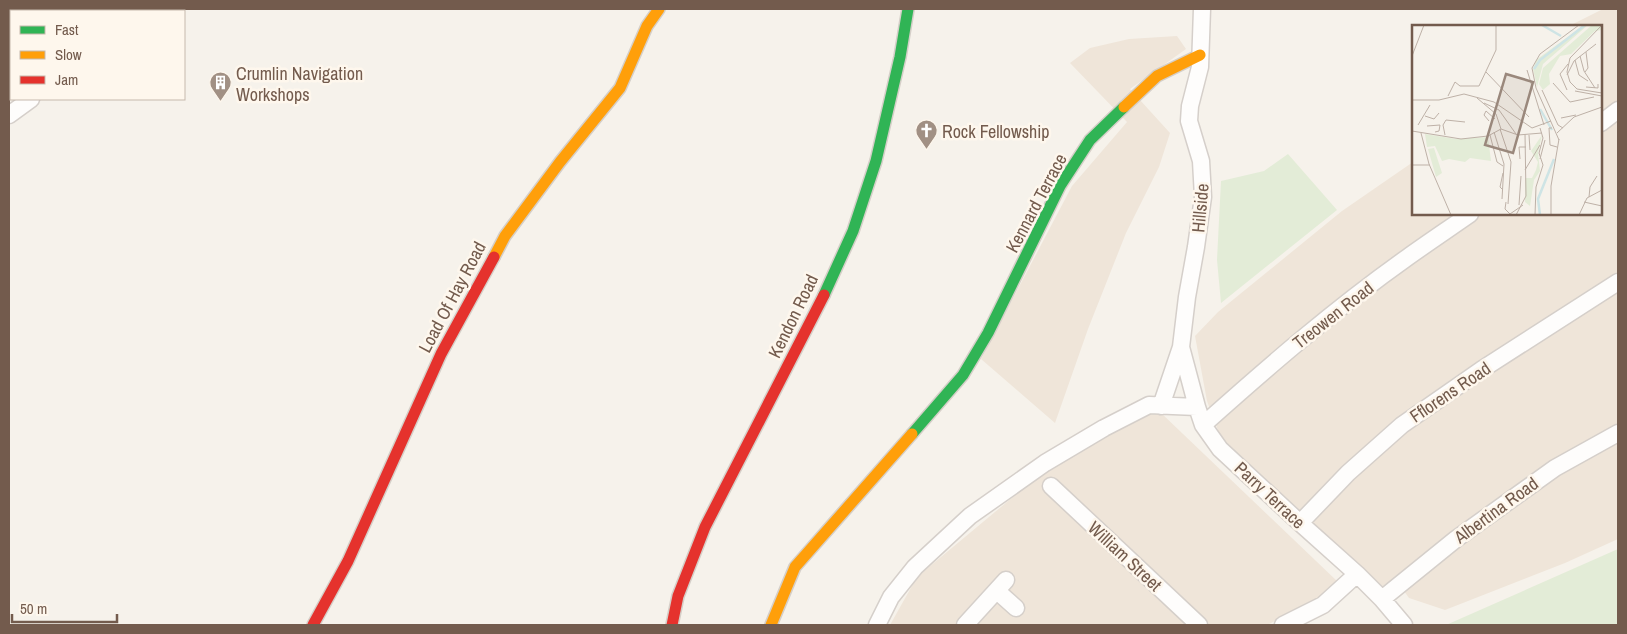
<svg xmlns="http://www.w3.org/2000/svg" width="1627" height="634" viewBox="0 0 1627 634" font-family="'Archivo Narrow',sans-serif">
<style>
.residential{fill:#efe5d9}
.green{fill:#e3ecd7}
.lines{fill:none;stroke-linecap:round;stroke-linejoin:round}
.street-casing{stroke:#d5cfca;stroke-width:19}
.fast-casing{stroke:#d5cfc8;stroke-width:14}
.slow-casing{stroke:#d5cfc8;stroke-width:14}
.jam-casing{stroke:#d5cfc8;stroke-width:14}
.street{stroke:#fefdfc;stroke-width:16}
.fast{stroke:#30b455;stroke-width:11}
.slow{stroke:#ff9f0a;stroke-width:11}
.jam{stroke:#e5322d;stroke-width:11}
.labels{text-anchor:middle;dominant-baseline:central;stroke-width:5;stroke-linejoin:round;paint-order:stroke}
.poi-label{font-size:18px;fill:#735b4d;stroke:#fef7ed;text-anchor:start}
.street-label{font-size:18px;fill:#735b4d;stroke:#fef7ed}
.inset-river{fill:none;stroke:#cee4e5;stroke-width:2.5}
.inset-road{fill:none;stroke:#beb1a7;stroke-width:1}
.view{fill:#9a887c;fill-opacity:0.15;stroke:#9a887c;stroke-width:2.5}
.inset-edge{fill:none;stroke:#735b4d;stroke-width:2.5}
</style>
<rect width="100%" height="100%" fill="#f6f2eb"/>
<path class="residential" d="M1603,9H1618V539L1565,563L1445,610L1409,598L1396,580L1380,587L1226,443L1219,433L1207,401L1195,336L1218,312L1342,211L1413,162V214H1601V26H1569Z
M1177,36L1186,49L1130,89L1170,133L1159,167L1126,233L1088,329L1055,423L981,359L1072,186L1127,122L1070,63L1090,48L1129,39Z
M1148,411L1160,412L1338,582L1319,599L1267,625H890L917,577L1031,482Z"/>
<path class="green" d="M1288,154L1337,210L1221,303L1217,260L1221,181L1264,171Z
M1618,549V625H1446Z"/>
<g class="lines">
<defs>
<path id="street" d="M1202,9L1200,67L1190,106L1189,121L1201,161L1203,197L1196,247L1187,297L1181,347L1197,407L1203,425L1220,449L1300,523L1357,574L1382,599L1404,625
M136,11L139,9
M9,115L31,99
M1601,123L1618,110
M1161,406L1181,347
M1203,425C1269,366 1336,308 1408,257C1429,242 1450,228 1470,214
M1051,486L1199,625
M1300,523L1348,473L1402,425L1481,370L1618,282
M997,591L1016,608
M1382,599L1456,539L1555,468L1618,433
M877,625L891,597L915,567L970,516L1045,463L1104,428L1149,405L1197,407
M965,625L1006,580
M1283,625L1323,605L1357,574"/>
<path id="fast" d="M824,295L853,231L876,161L900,57L908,9
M912,434L963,375L988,333L1060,186L1090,140L1124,107"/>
<path id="slow" d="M1124,107L1157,76L1200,55
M494,257L505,236L560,162L620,88L647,26L659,9
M771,625L795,567L912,434"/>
<path id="jam" d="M313,625L348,561L441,354L494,257
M672,625L678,596L705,527L824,295"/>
</defs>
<use href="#street" class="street-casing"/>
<use href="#fast" class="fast-casing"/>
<use href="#slow" class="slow-casing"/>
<use href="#jam" class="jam-casing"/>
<use href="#street" class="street"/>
<use href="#fast" class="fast"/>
<use href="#slow" class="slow"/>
<use href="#jam" class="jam"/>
</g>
<defs>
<symbol id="building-pin" viewBox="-11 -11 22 30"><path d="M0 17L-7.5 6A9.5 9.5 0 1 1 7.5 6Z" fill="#a19084" stroke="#fef7ed"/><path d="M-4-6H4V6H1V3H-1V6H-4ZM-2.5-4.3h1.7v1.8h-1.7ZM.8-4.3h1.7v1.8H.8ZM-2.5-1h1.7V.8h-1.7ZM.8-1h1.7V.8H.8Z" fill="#fff"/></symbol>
<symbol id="church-pin" viewBox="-11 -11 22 30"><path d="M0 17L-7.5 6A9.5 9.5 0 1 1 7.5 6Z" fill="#a19084" stroke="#fef7ed"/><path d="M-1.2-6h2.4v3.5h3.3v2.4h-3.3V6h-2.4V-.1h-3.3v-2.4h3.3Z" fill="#fff"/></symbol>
</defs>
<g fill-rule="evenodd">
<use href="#building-pin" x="208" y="70" width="25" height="34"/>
<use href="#church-pin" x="914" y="118" width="25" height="34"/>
</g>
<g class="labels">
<g class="poi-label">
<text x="236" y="73">Crumlin Navigation<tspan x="236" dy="21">Workshops</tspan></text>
<text x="942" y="131">Rock Fellowship</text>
</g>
<g class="street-label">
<text transform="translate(1036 203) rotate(-62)">Kennard Terrace</text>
<text transform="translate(1200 208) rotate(-85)">Hillside</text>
<text transform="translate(452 297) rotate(-62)">Load Of Hay Road</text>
<text transform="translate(1333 315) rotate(-38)">Treowen Road</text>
<text transform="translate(793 316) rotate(-64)">Kendon Road</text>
<text transform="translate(1450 392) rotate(-34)">Fflorens Road</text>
<text transform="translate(1270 495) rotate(43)">Parry Terrace</text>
<text transform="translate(1496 510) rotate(-36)">Albertina Road</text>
<text transform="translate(1125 556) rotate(43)">William Street</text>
</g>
</g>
<g transform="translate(1412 25)">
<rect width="190" height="190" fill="#f6f2eb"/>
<path d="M172,0H176L131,39L125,62L121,44L124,35ZM180,0H190V5L183,6L159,29L148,31L137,49L138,59L131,65L127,59L131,43ZM13,109L44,114L76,112L79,136L58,133L53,137L37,134L30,136L23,121L15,122ZM130,110L126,128L128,146L122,155L118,181L113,177V153H120L124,145L126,137L119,126ZM22,123L30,148L24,152L16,124Z" fill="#e3ecd7"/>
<path class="inset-river" d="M130,0L149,11M122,44L128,35L173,0M128,84L140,105M128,190L126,174L142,134"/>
<path class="inset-road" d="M190,0L158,33L155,47L158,57L165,64L190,68M0,31L12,0M168,31L172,46L183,63M163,35L167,50L176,56M115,45L132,100M74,47L117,92M173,47L176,43L174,27M155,50L162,36L184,19M141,58L158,77L182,72M174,62L186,63V59M130,65L146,100L151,103M155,65L148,49L156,39M163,66L190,71M36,71L43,57L48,61H67L84,25V0M65,73L84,89L89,104M0,75H27L52,69L82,77L120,103L139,96M72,78L87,85L104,109M13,91L22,94L27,88M149,93L164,90M77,96L72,90L74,86L83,94M6,100L18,80M15,101L28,100L27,106L23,107M140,103H137L138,120L145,122M88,104L99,137L96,179M89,104L106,110L130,108M0,106L49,114L76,111L89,104M82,107L92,139L90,174M9,108L17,139L39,190M145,108L162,92L190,82M33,110L31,100L34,95L53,97M78,110L85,137L91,141M117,110L118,125M147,115L124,63L120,43L128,29L167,0M108,134L107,122H114M128,134L133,115M0,140H18M113,145L128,120M91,148L88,162L91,165M177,172L178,162L185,151M94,177L93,184L98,189L111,180M172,177L190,181M107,180L109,151M104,190L114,171L113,109M123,190L124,162L131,140L127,128L131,113L128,103M139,190V161L147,114M167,190L175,173L190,165"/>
<path class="view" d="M94,49L121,57L101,128L73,120Z"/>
<rect width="190" height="190" class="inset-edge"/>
</g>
<rect width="1627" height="634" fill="none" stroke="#735b4d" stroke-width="20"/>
<rect x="10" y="10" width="175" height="90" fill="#fef7ed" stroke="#c6b9ad"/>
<rect x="20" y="26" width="25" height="8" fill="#30b455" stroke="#c6b9ad"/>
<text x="55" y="35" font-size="15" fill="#735b4d">Fast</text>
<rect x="20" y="51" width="25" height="8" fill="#ff9f0a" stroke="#c6b9ad"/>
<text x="55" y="60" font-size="15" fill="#735b4d">Slow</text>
<rect x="20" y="76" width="25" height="8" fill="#e5322d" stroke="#c6b9ad"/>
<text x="55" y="85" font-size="15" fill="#735b4d">Jam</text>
<path d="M12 614v8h105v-8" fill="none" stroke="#735b4d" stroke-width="2.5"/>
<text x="20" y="614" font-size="15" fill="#735b4d" stroke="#fef7ed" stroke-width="4" paint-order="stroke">50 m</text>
</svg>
